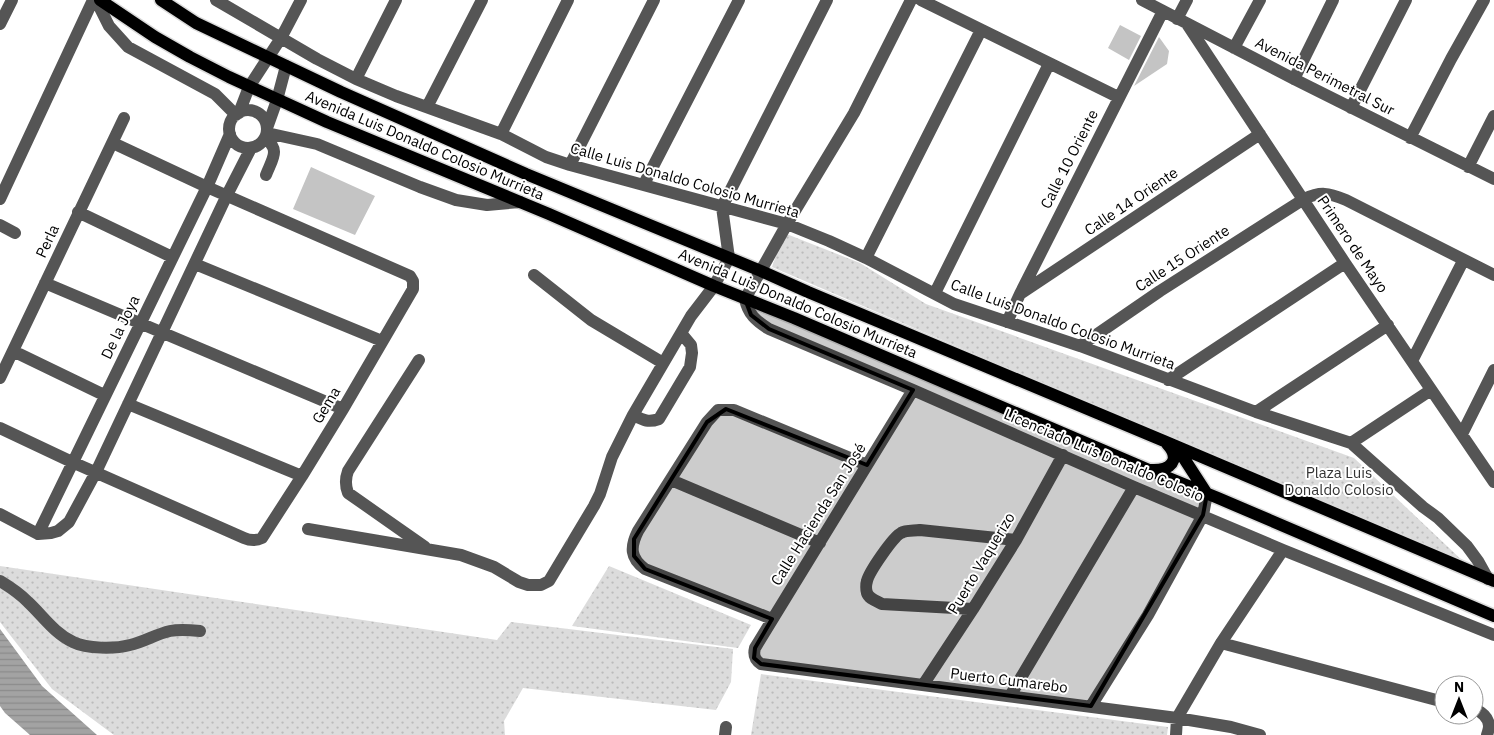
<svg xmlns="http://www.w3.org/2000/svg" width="1494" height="735" viewBox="0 0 1494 735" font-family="'IBM Plex Sans',sans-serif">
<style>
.grass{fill:url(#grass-dots)}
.water{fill:url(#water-rules)}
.building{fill:#c4c4c4}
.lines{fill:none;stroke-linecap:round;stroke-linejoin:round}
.major-casing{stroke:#dbdbdb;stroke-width:15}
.minor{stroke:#555;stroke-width:12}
.major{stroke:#000;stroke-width:12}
.marked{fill:#000;fill-opacity:0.2;stroke:#000;stroke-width:4;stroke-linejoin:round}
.labels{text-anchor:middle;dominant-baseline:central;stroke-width:4;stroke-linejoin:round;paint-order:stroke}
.street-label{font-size:15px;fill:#000;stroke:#fff}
.park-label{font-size:15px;fill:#333;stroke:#fff}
</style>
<defs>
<pattern id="grass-dots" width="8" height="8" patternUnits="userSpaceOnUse" patternTransform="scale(1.25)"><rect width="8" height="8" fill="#dcdcdc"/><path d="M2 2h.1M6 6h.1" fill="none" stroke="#bbb" stroke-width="1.8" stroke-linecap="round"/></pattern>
<pattern id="water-rules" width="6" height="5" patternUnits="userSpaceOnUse" patternTransform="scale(1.25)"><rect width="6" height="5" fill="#a3a3a3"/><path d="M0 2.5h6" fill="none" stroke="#8b8b8b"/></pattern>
</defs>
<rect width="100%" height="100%" fill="#fff"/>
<path class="grass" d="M784,233L860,263L926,304L1354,458L1467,565L772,267Z
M0,566L497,640L511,622L733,649L731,682L716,710L523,688L504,721L505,735H114L52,689L0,622Z
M609,566L751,625L738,648L572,626Z
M761,674L1168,727L1167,735H751Z"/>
<path class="water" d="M0,629L42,686L97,735H30L5,713L0,706Z"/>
<path class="building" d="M1120,25L1141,36L1129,60L1108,48Z
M1159,37L1169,51L1167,64L1134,86Z
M311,167L375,196L355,235L293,209Z"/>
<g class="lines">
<defs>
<path id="major" d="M100,0L155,37L190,57L229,77L327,122L549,214L714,286L794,318L1149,470L1218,498L1494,616
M161,0L196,23L341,92L526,174L761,271L808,292L1164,441L1494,581
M1176,446L1207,494
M1151,470C1170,471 1182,460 1167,444"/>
</defs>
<use href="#major" class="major-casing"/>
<path class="minor" d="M96,0L109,26L128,47L215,94L236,115
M216,0L317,59L356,79L396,96L501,134L546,157L570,165L787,224L829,241L866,258L954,304L1080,346L1256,412L1351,443L1423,507L1438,518L1467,546L1478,561L1488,579
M911,0L854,113L787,224L745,299C748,314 756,321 769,329L913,390L1134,487L1283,550L1494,635
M921,0L1118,97
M1142,0L1294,79L1494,179
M1177,19L1187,0
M0,24L12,0
M1187,24L1345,263L1494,482
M1234,48L1260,0
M356,79L396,0
M1294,79L1333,0
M427,107L482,0
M1351,108L1406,0
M229 129a19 19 0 1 1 38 0a19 19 0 1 1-38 0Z
M239,113L249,87L281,38L301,0
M267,128L277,100L286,66
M267,133L317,144L420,187L456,200L487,205L520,202
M501,134L568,0
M265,138C281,150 272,159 266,175
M1410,138L1451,59L1484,0
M570,165L654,0
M1468,167L1494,116
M644,184L739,0
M0,199L93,0
M78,212L172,257
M0,225L15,233
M866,258L981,30
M195,264L382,341
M534,275L591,320L663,363
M45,283L343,409
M935,293L1049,64
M1020,294L1260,134
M1007,322L1020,294L1163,11
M1080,346L1160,291L1304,199C1321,191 1328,193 1346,200L1494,275
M13,351L104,395
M419,360L348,471C345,479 345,485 348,493L425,547
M1412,361L1463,261
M0,378L124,118
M1168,380L1345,263
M913,390L755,648C753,656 755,660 761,664L1177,718L1231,727L1260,735
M128,404L302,476
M1256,412L1388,325
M633,415C643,420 648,423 659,419L690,367L692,353L691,345L681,333
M0,428L72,462L244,538C251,541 256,541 262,538L302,476L343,409L413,289V281L410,276L207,187L113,143
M1462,434L1494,370
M1351,443L1431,390
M671,480L820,543
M0,514L38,534L51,533L58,531L69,522L96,472L227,195L251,148
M308,529L461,555L494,567L519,582L528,585H541L549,581L594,506L600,494L612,457L633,415L691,316L714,286L729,258L722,207L827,0
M38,534L207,187L230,134
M0,581C10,587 19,593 28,602C43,616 54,633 73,642C87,649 115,649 130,645C144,642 156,634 170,631C180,629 190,630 200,631
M973,609L882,604C877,601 869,599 867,593C866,590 866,584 867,581C869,572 893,537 901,533C906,530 914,531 920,530L1016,540
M772,619L645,569C630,558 630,547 638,531L707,422L718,410H734L867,465
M1221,643L1444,702
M923,685L973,609L1016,540L1063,455
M1010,696L1134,487
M1091,706L1148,615L1203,515L1207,494
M1474,709C1481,711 1489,718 1489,726C1489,729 1488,732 1487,735
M725,735L726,727
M1176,735L1177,718L1221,643L1283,550"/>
<use href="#major" class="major"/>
</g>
<path class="marked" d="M745,299L1207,494L1203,515L1091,706L761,664L754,658L755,648L772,619L645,569L634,556V539L707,422L726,409L867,465L913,390L769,329L751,315Z"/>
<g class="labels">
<g class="street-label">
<text transform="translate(1325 76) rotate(27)">Avenida Perimetral Sur</text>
<text transform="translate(425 145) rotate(23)">Avenida Luis Donaldo Colosio Murrieta</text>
<text transform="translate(1069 159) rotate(-63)">Calle 10 Oriente</text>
<text transform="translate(685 180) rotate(16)">Calle Luis Donaldo Colosio Murrieta</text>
<text transform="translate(1131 201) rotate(-34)">Calle 14 Oriente</text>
<text transform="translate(47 241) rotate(-65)">Perla</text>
<text transform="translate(1353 244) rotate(56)">Primero de Mayo</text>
<text transform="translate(1182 258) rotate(-33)">Calle 15 Oriente</text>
<text transform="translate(798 303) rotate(23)">Avenida Luis Donaldo Colosio Murrieta</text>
<text transform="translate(1063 324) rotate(20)">Calle Luis Donaldo Colosio Murrieta</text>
<text transform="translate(120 327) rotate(-64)">De la Joya</text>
<text transform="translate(326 405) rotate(-59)">Gema</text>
<text transform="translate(1104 455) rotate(23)">Licenciado Luis Donaldo Colosio</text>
<text transform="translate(818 514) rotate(-58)">Calle Hacienda San José</text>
<text transform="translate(981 563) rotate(-59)">Puerto Vaquerizo</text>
<text transform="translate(1009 680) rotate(7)">Puerto Cumarebo</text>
</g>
<g class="park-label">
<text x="1339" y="472">Plaza Luis<tspan x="1339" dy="17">Donaldo Colosio</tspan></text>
</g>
</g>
<g transform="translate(1459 700)"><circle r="24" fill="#ffffff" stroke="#999999"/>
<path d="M0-4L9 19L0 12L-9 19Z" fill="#000000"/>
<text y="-8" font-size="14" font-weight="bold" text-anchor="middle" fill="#000000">N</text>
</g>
</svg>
